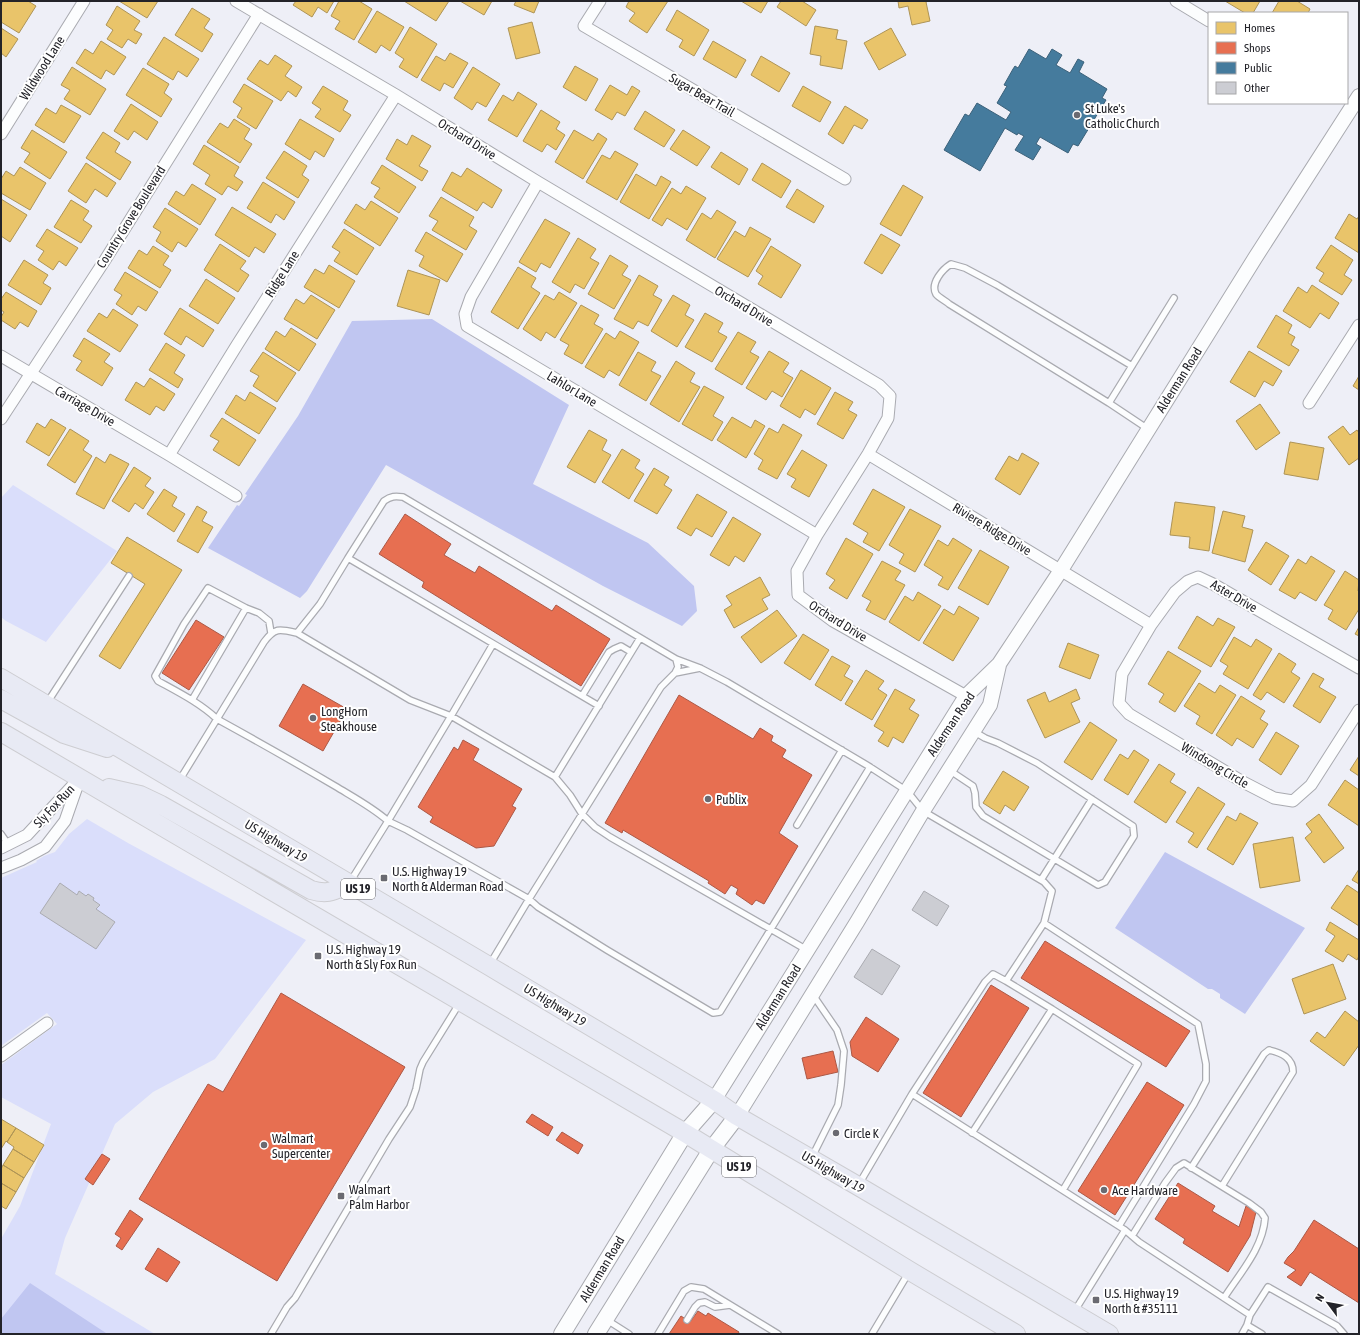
<svg xmlns="http://www.w3.org/2000/svg" width="1360" height="1335" viewBox="0 0 1360 1335" font-family="'Asap Condensed',sans-serif">
<style>
.green{fill:#dadefb}
.water{fill:#c0c6f1}
.homes{fill:#e9c46a;stroke:#ae9456}
.shops{fill:#e76f51;stroke:#ac5845}
.public{fill:#457b9d;stroke:#3b617a}
.building{fill:#cccdd3;stroke:#aaabb1}
.lines{fill:none;stroke-linecap:round;stroke-linejoin:round}
.service-casing{stroke:#a9aab0;stroke-width:8}
.minor-casing{stroke:#a9aab0;stroke-width:13}
.tertiary-casing{stroke:#a9aab0;stroke-width:16}
.secondary-casing{stroke:#a9aab0;stroke-width:18}
.trunk-casing{stroke:#cdcdd1;stroke-width:20}
.service{stroke:#fcfdfe;stroke-width:5.5}
.minor{stroke:#fcfdfe;stroke-width:11}
.tertiary{stroke:#fcfdfe;stroke-width:14}
.secondary{stroke:#fcfdfe;stroke-width:16}
.trunk{stroke:#e8eaf4;stroke-width:18}
.poi-dot{fill:#6a6a71;stroke:#fff;stroke-width:1.5}
.labels{text-anchor:middle;dominant-baseline:central;stroke-width:4;stroke-linejoin:round;paint-order:stroke}
.shield{fill:#fff;stroke:#656569;stroke-width:1}
.shield-label{font-size:12px;font-weight:bold;fill:#232329}
.street-label{font-size:13px;fill:#232329;stroke:#fff}
.poi-label{font-size:13px;fill:#232329;stroke:#fff;text-anchor:start}
</style>
<rect width="100%" height="100%" fill="#eeeff7"/>
<path class="green" d="M13,485L117,551L46,642L6,621L1,617V498Z
M87,819L128,843L306,940L215,1059L153,1092L115,1124L65,1238L55,1274L155,1334H1V1239L20,1206L51,1124L1,1097V1065L57,1024L47,1013L1,1046V878L37,862L36,861L44,856L55,852L69,834Z"/>
<path class="water" d="M432,319L569,405L533,484L648,543L694,586L697,611L682,626L603,586L386,465L307,591L300,598L208,548L237,505L239,506L247,495L245,494L298,416L352,321Z
M1165,852L1305,928L1245,1014L1220,998V994L1212,989H1208L1115,928Z
M30,1283L106,1333L105,1334H1V1319Z"/>
<path class="homes" d="M3,1H28L36,6L19,33L1,22V4Z
M119,1H158L147,18Z
M296,1H334L327,13L318,7L312,17L293,5Z
M339,1H359L372,9L354,40L335,29L340,21L331,16Z
M404,1H449L436,21Z
M460,1H492L484,15Z
M516,1H539L534,13L514,5Z
M629,1H668L647,33L629,21L635,13L626,7Z
M741,1H768L761,13Z
M781,1H802L816,10L806,26L777,7Z
M898,1H929L926,2L930,21L912,25L908,6L899,8Z
M1225,1H1260L1253,13H1245Z
M1279,1H1297L1310,9L1308,13H1272Z
M117,6L140,21L134,30L142,34L136,44L128,39L122,48L107,39L113,30L106,25Z
M192,8L210,19L204,28L213,34L202,52L175,35Z
M677,10L709,30L694,56L679,47L683,40L666,30Z
M377,11L404,27L390,51L381,45L376,53L358,42Z
M532,22L540,53L516,59L508,28Z
M815,26L838,30L836,39L847,41L842,69L820,65L821,56L810,54Z
M410,27L437,44L417,78L399,67L404,59L395,53Z
M1,28L18,39L6,57L1,53Z
M891,28L906,55L879,70L864,43Z
M164,37L199,59L187,77L178,71L173,80L147,64Z
M101,41L126,57L114,75L106,70L101,79L76,63L85,49L93,54Z
M713,41L746,60L736,78L703,59Z
M450,53L468,63L453,88L444,83L440,91L421,80L436,56L445,61Z
M275,55L292,66L285,76L302,87L296,97L288,91L281,101L247,79L260,60L268,65Z
M761,56L790,73L779,92L751,75Z
M575,66L598,79L586,101L563,87Z
M72,67L106,89L90,115L64,99L70,90L61,85Z
M473,67L500,84L486,107L477,102L472,110L454,98Z
M143,68L169,84L164,93L172,99L161,117L126,95Z
M244,84L273,101L256,129L237,117L242,108L233,102Z
M610,85L627,95L632,86L640,91L625,116L617,112L612,120L595,110Z
M323,86L348,101L343,110L351,115L340,132L315,117L321,109L312,103Z
M803,86L831,102L820,122L792,106Z
M518,92L537,104L517,137L488,120L503,95L513,101Z
M131,104L158,122L147,140L134,131L128,140L114,131Z
M61,105L81,116L64,143L35,125L46,108L56,114Z
M845,106L868,120L862,129L854,125L843,144L828,134Z
M541,110L560,122L556,129L565,135L556,150L547,144L542,152L523,141Z
M645,111L675,130L664,147L634,129Z
M234,119L250,129L244,139L252,144L240,163L207,142L220,123L228,128Z
M300,119L334,139L324,157L315,151L310,160L285,144Z
M32,130L67,152L50,179L24,162L30,153L21,148Z
M574,130L593,141L598,133L607,139L583,179L555,162Z
M683,130L710,147L697,166L670,149Z
M103,132L120,143L115,152L131,162L120,180L86,158Z
M412,135L431,146L419,166L428,171L422,181L386,159L397,139L407,145Z
M204,145L239,167L234,176L243,182L237,191L228,186L222,195L205,184L210,175L193,164Z
M284,151L307,166L302,175L309,180L298,198L266,178Z
M615,151L638,164L617,200L586,182L602,155L610,159Z
M721,152L748,169L739,185L711,167Z
M86,163L116,183L107,197L95,189L86,203L68,191Z
M762,163L791,181L781,198L752,180Z
M382,165L416,187L399,213L374,197L380,188L371,183Z
M20,167L46,183L30,210L1,193V179L6,171L14,176Z
M467,168L502,190L492,208L483,202L477,211L442,190L452,172L461,177Z
M636,174L656,186L661,176L671,182L649,219L620,202Z
M263,182L295,202L284,220L276,214L271,223L247,208Z
M192,184L216,199L200,225L168,204L176,191L184,196Z
M903,185L923,197L901,236L880,224Z
M686,186L706,198L687,230L667,218L662,226L652,220L672,188L681,194Z
M797,189L824,206L814,223L786,207Z
M441,197L474,217L469,226L477,231L466,250L432,230L438,221L429,216Z
M1,199L27,215L10,242L1,236Z
M71,200L89,211L83,220L92,226L81,243L54,227Z
M371,201L398,218L380,246L344,223L356,204L365,210Z
M232,207L276,234L264,253L255,247L249,257L215,235Z
M165,208L198,229L186,247L178,242L172,252L156,241L161,232L153,227Z
M717,210L736,222L715,258L686,240L702,213L711,219Z
M1349,214L1357,219L1359,216V253L1335,238Z
M545,219L570,233L550,268L541,263L536,272L519,262Z
M750,227L771,239L748,277L717,259L735,231L745,237Z
M47,229L78,248L66,266L59,261L53,270L38,260L44,251L36,246Z
M344,229L374,248L357,275L334,261L340,252L332,247Z
M426,232L463,254L447,282L419,266L424,256L415,251Z
M881,234L900,245L882,274L864,263Z
M578,238L596,249L590,258L599,263L584,289L575,284L570,293L552,282Z
M220,244L246,261L240,269L249,275L238,292L204,270Z
M1331,245L1353,260L1344,275L1352,280L1342,295L1319,281L1324,273L1316,268Z
M153,246L169,256L163,265L171,270L160,288L128,268L139,250L147,255Z
M771,246L801,265L781,298L758,284L763,276L756,271Z
M610,255L628,266L622,275L631,280L614,309L588,294Z
M24,260L48,275L43,283L51,288L41,305L8,285Z
M329,265L355,281L339,308L304,287L315,269L324,274Z
M518,267L536,278L531,287L540,293L518,329L491,312Z
M408,270L440,280L429,315L397,306Z
M125,272L158,292L146,311L138,306L132,315L116,304L122,295L114,290Z
M639,275L658,286L653,295L662,300L648,326L638,321L633,329L614,319Z
M206,279L235,298L218,324L189,306Z
M1312,285L1339,303L1329,319L1320,313L1310,328L1283,311L1298,287L1307,293Z
M6,292L37,311L28,327L20,322L15,329L1,320V317L4,312L1,310V299Z
M559,292L577,303L555,338L546,332L541,341L523,329L545,295L554,300Z
M311,295L335,310L317,339L284,319L296,299L304,304Z
M673,295L690,305L685,315L694,320L677,347L651,331Z
M581,305L599,315L594,324L603,329L582,364L564,354L569,345L560,340Z
M180,308L214,330L203,347L186,336L181,345L164,334Z
M113,309L138,325L120,352L87,331L99,313L107,318Z
M705,313L723,323L718,332L727,337L712,362L685,347Z
M1276,315L1292,325L1288,333L1295,337L1291,345L1299,350L1289,366L1257,347Z
M291,328L316,344L299,371L265,349L276,331L285,337Z
M620,331L639,342L619,376L609,370L604,378L585,367L606,333L615,339Z
M738,332L756,342L750,352L759,357L742,385L715,369Z
M84,338L110,354L104,362L113,368L102,386L76,370L82,361L73,356Z
M166,343L185,355L174,373L183,379L178,388L149,370Z
M769,351L789,363L783,372L793,378L782,397L772,391L766,400L746,388Z
M1249,351L1282,371L1273,386L1264,381L1255,397L1230,382Z
M263,352L296,373L277,402L253,386L259,376L250,371Z
M638,352L656,362L651,371L661,376L646,401L619,385Z
M676,361L695,373L690,382L700,387L679,422L650,404Z
M801,370L831,388L815,415L805,409L800,418L780,406Z
M1359,376V390L1353,386Z
M150,378L175,394L164,411L156,406L150,415L125,400L136,382L144,387Z
M704,386L724,397L713,416L723,422L712,441L682,424Z
M250,392L276,408L259,434L225,413L236,395L245,401Z
M835,392L853,402L848,410L857,415L843,439L817,424Z
M1260,404L1280,433L1256,450L1236,421Z
M732,417L751,428L755,420L765,426L746,458L717,440Z
M222,418L256,440L239,466L213,450L219,441L210,436Z
M51,419L66,428L49,456L26,442L37,423L45,428Z
M783,424L802,435L777,479L758,469L763,460L754,454L769,428L778,433Z
M1343,426L1350,435L1357,430L1359,433V458L1349,465L1328,437Z
M70,429L89,441L83,450L92,456L75,483L47,465Z
M589,430L607,440L602,450L611,455L595,483L567,467Z
M1290,442L1324,448L1318,480L1284,474Z
M622,449L640,460L635,468L644,474L629,499L602,482Z
M802,450L827,465L809,497L791,487L796,479L787,474Z
M1022,453L1039,463L1020,495L995,479L1009,456L1018,461Z
M110,454L129,464L104,509L76,494L96,457L105,463Z
M134,467L151,478L145,486L154,492L143,509L135,503L129,512L112,501Z
M654,468L669,477L664,485L672,490L657,514L634,501Z
M164,489L177,497L172,506L185,514L174,532L147,514Z
M873,489L905,507L879,551L863,542L868,533L853,524Z
M697,494L727,512L712,537L696,528L691,536L677,528Z
M1175,502L1215,507L1209,551L1189,548L1190,537L1170,535Z
M197,506L207,512L202,521L213,527L198,553L177,541Z
M910,509L941,526L915,572L899,563L904,554L889,545Z
M1223,511L1245,516L1242,527L1253,530L1245,562L1212,553Z
M733,517L761,534L744,562L735,556L729,566L710,555Z
M127,537L182,570L120,669L99,656L145,584L111,563Z
M846,538L873,554L847,599L829,588L835,580L826,574Z
M953,538L972,550L948,590L938,585L943,577L924,565L938,540L948,546Z
M1266,542L1289,556L1271,585L1248,570Z
M980,550L1009,567L988,605L958,588Z
M1311,556L1335,571L1316,601L1300,592L1295,599L1279,590L1298,559L1306,564Z
M882,561L901,571L895,580L905,585L885,620L866,610L871,601L862,596Z
M1345,571L1359,580L1358,591H1359V609L1346,630L1328,619L1333,610L1324,605Z
M760,577L770,595L762,599L768,609L734,628L724,610L732,605L726,596Z
M918,592L941,606L919,641L889,622L905,596L913,601Z
M959,606L979,618L953,661L923,643L944,609L954,615Z
M777,610L797,636L761,663L741,637Z
M1197,616L1213,626L1218,618L1235,627L1211,667L1178,648Z
M1359,627V636L1355,634Z
M803,634L829,650L810,680L784,663Z
M1234,637L1251,647L1256,639L1272,649L1248,689L1223,674L1228,666L1220,661Z
M1068,643L1099,655L1090,679L1059,667Z
M1168,651L1201,671L1175,712L1159,702L1164,694L1148,684Z
M1279,653L1296,664L1291,672L1300,678L1284,703L1267,692L1261,700L1253,695Z
M832,656L850,666L844,676L853,681L841,701L815,685Z
M866,670L884,681L878,689L887,695L872,720L845,704Z
M1313,673L1324,679L1319,687L1336,697L1320,723L1293,706Z
M1199,683L1215,693L1220,685L1236,695L1212,734L1196,724L1200,716L1184,706Z
M895,689L915,700L909,709L919,715L903,743L893,737L888,747L878,741L884,732L874,726Z
M1076,689L1080,699L1071,703L1080,722L1045,738L1027,700L1045,692L1049,702Z
M1241,696L1265,711L1260,719L1268,724L1253,748L1237,738L1232,746L1216,735Z
M1090,722L1117,740L1092,780L1064,762Z
M1276,732L1299,746L1281,775L1259,760Z
M1134,750L1149,760L1128,795L1104,780L1120,754L1128,759Z
M1359,756V776L1350,770Z
M1159,764L1175,774L1170,782L1186,792L1166,823L1134,802Z
M1003,771L1029,787L1014,811L1005,805L1000,814L983,803Z
M1345,780L1359,790V826L1328,805Z
M1198,787L1225,804L1197,848L1188,842L1194,833L1176,822Z
M1240,813L1258,823L1233,865L1207,849L1227,816L1236,821Z
M1319,814L1344,848L1324,863L1305,838L1312,832L1306,824Z
M1293,837L1300,881L1260,888L1253,844Z
M1359,869V884L1352,880Z
M1347,885L1359,893V926L1331,908Z
M1330,922L1359,940V956L1357,960L1348,954L1343,962L1325,951L1335,936L1326,930Z
M1333,964L1346,999L1304,1014L1292,979Z
M1345,1011L1359,1022V1045L1344,1066L1310,1041L1317,1032L1325,1038Z
M1,1119L16,1128L7,1142L6,1141L1,1149Z
M16,1128L44,1145L34,1162L13,1149L14,1147L7,1142Z
M13,1149L34,1162L24,1178L3,1165Z
M3,1165L24,1178L16,1192L1,1183V1169Z
M1,1183L16,1192L6,1209L1,1206Z"/>
<path class="shops" d="M405,514L451,544L444,555L475,573L479,566L552,611L556,605L610,639L581,686L422,587L424,582L379,554Z
M196,620L224,637L189,690L162,673Z
M303,684L347,709L323,751L279,726Z
M679,695L753,739L760,728L773,736L771,741L786,750L782,757L812,775L779,833L798,846L764,904L756,900L752,905L736,894L738,889L731,885L725,894L708,883L709,881L623,830L622,833L605,823Z
M463,740L479,749L473,760L522,789L512,806L516,808L494,846L476,848L430,822L433,817L418,807L454,747L458,750Z
M1045,941L1190,1031L1166,1067L1021,978Z
M991,985L1029,1008L961,1117L923,1093Z
M281,993L405,1067L277,1281L139,1199L208,1084L223,1092Z
M866,1017L899,1039L878,1072L852,1056L850,1042Z
M833,1051L838,1072L807,1079L802,1058Z
M1147,1082L1184,1105L1115,1215L1078,1191Z
M532,1114L553,1127L548,1136L526,1122Z
M562,1132L583,1145L578,1154L556,1140Z
M102,1154L110,1159L93,1185L85,1179Z
M1178,1183L1215,1206L1212,1211L1239,1227L1246,1206L1256,1212L1250,1236L1228,1272L1183,1243L1185,1239L1155,1219Z
M130,1210L143,1219L122,1250L116,1246L121,1238L115,1234Z
M1314,1220L1359,1249V1303L1310,1272L1301,1286L1287,1277L1296,1270L1284,1263L1288,1257L1294,1251Z
M158,1248L180,1262L167,1282L145,1269Z
M698,1311L706,1316L708,1313L739,1332L738,1334H669L681,1316L690,1322Z"/>
<path class="public" d="M1029,49L1046,59L1052,49L1062,55L1056,65L1070,73L1078,59L1084,62L1079,72L1107,89L1102,98L1106,100L1078,146L1073,144L1068,153L1040,137L1036,144L1041,147L1033,160L1015,150L1024,136L1018,133L1017,135L1005,128L980,171L944,150L965,114L969,116L977,103L1006,120L1011,112L997,103L1007,86L1004,85L1013,69L1015,66L1018,68Z"/>
<path class="building" d="M60,883L77,895L79,891L86,896L88,894L94,898L93,900L100,905L96,909L115,922L96,949L40,913Z
M924,891L949,906L937,926L912,910Z
M872,949L900,966L882,995L854,977Z"/>
<g class="lines">
<defs>
<path id="service" d="M1109,403L949,304C946,301 939,298 936,294C930,283 943,269 951,264L965,268L997,285L1132,366
M1148,429L1109,403L1174,298
M348,558L384,501C391,496 395,496 403,497L676,659L700,668L727,682L870,767L907,791L923,811L1044,882L1052,891L1044,923
M271,633L269,621L259,613L246,608L208,588L184,624L155,676L158,681C178,692 200,703 217,719L264,642C275,627 280,629 297,633L410,700L451,716L493,644
M297,633L320,604L348,558L599,706
M700,668L675,673L661,687L582,814L570,795L555,777L451,716L388,821L407,830L529,899L538,907L607,950L713,1013L720,1012L870,767
M675,673L678,667L676,659
M582,696L609,652L614,649L621,646L631,652
M192,700L246,608
M47,703L129,576
M949,770L973,786L975,793L976,807L983,816L1098,885L1105,882L1134,836L1133,826L1037,763L998,743L985,738L973,731
M555,777L640,638
M179,781L217,719C257,741 296,763 335,786C353,797 372,807 388,821L350,882
M797,825L842,750
M1,834L8,844
M1041,880L1092,799
M490,964L529,899L582,814L595,827L610,837L807,950
M1052,1009L1006,981L1044,923L1198,1024L1206,1064V1081L1194,1104L1119,1226
M912,1094L985,982L993,974L1006,981
M972,1133L1052,1009L1138,1064L1063,1190
M812,1157L838,1105L841,1085L844,1051L837,1030L813,995
M1191,1168L1264,1054L1269,1050C1282,1053 1293,1058 1293,1072L1222,1186
M859,1184L912,1094L1125,1230L1074,1312
M1125,1230L1139,1242L1250,1315
M1132,1236L1165,1183L1176,1168L1184,1163L1249,1203L1261,1212L1265,1218C1263,1248 1240,1273 1224,1298
M607,1320L629,1334
M687,1320L695,1307L699,1303L705,1302L715,1307L730,1305
M271,1334L287,1307L295,1298L389,1139L410,1107L416,1089L420,1069L423,1062L459,1004
M658,1334L684,1291L691,1287L704,1289L778,1334
M872,1334L909,1272
M1242,1334L1247,1325
M1262,1334L1247,1325L1250,1315L1268,1287L1337,1326L1344,1334"/>
<path id="minor" d="M236,1L396,95L538,182L879,385L890,396L888,418L868,454L817,535L797,571L798,595L833,621L966,696
M600,1L584,26L845,179
M1176,1L1209,21
M1,134L84,1
M538,182L471,297L465,314L467,326L817,535
M1,356L169,455L236,496
M1309,403L1359,325
M1,419L105,260L259,14
M868,454L1151,625
M169,455L237,345L396,95
M1359,668L1213,584L1198,577L1188,581L1175,592L1151,625L1122,674L1119,703L1129,714L1243,782L1274,798L1293,801L1311,785L1359,710
M1,848L27,835L77,781
M1,868L21,860L45,847L65,821L80,778
M1,1056L47,1023"/>
<path id="tertiary" d="M714,1100L966,696L999,664L1061,570L1255,258L1359,96
M737,1116L857,922L923,811L990,705L999,665"/>
<path id="secondary" d="M562,1334L685,1133L714,1100
M596,1334L711,1150L737,1116"/>
<path id="trunk" d="M1,678L489,966L714,1100L737,1116L858,1186L1109,1334
M1,699L64,734L107,748
M1,732L685,1133L910,1271L1016,1334
M109,788L140,795L161,805L311,890C328,895 333,891 349,884"/>
</defs>
<use href="#service" class="service-casing"/>
<use href="#minor" class="minor-casing"/>
<use href="#tertiary" class="tertiary-casing"/>
<use href="#secondary" class="secondary-casing"/>
<use href="#trunk" class="trunk-casing"/>
<use href="#service" class="service"/>
<use href="#minor" class="minor"/>
<use href="#tertiary" class="tertiary"/>
<use href="#secondary" class="secondary"/>
<use href="#trunk" class="trunk"/>
</g>
<g class="poi-dot">
<circle cx="1077" cy="115" r="4"/>
<circle cx="313" cy="718" r="4"/>
<circle cx="708" cy="799" r="4"/>
<rect x="380" y="874" width="8" height="8" rx="2"/>
<rect x="314" y="952" width="8" height="8" rx="2"/>
<circle cx="836" cy="1133" r="4"/>
<circle cx="264" cy="1145" r="4"/>
<circle cx="1104" cy="1190" r="4"/>
<rect x="337" y="1192" width="8" height="8" rx="2"/>
<rect x="1092" y="1296" width="8" height="8" rx="2"/>
</g>
<g class="labels">
<g class="shield">
<rect x="341" y="879" width="34" height="20" rx="3"/>
<rect x="722" y="1157" width="34" height="20" rx="3"/>
</g>
<g class="shield-label">
<text x="358" y="889">US 19</text>
<text x="739" y="1167">US 19</text>
</g>
<g class="street-label">
<text transform="translate(42 68) rotate(-58)">Wildwood Lane</text>
<text transform="translate(702 95) rotate(30)">Sugar Bear Trail</text>
<text transform="translate(467 139) rotate(32)">Orchard Drive</text>
<text transform="translate(131 217) rotate(-58)">Country Grove Boulevard</text>
<text transform="translate(282 274) rotate(-58)">Ridge Lane</text>
<text transform="translate(744 306) rotate(31)">Orchard Drive</text>
<text transform="translate(1179 380) rotate(-58)">Alderman Road</text>
<text transform="translate(572 389) rotate(31)">Lahlor Lane</text>
<text transform="translate(85 406) rotate(30)">Carriage Drive</text>
<text transform="translate(992 529) rotate(31)">Riviere Ridge Drive</text>
<text transform="translate(1234 596) rotate(30)">Aster Drive</text>
<text transform="translate(838 621) rotate(32)">Orchard Drive</text>
<text transform="translate(951 724) rotate(-56)">Alderman Road</text>
<text transform="translate(1215 765) rotate(31)">Windsong Circle</text>
<text transform="translate(54 806) rotate(-47)">Sly Fox Run</text>
<text transform="translate(276 841) rotate(31)">US Highway 19</text>
<text transform="translate(778 997) rotate(-58)">Alderman Road</text>
<text transform="translate(555 1005) rotate(31)">US Highway 19</text>
<text transform="translate(833 1172) rotate(30)">US Highway 19</text>
<text transform="translate(602 1269) rotate(-59)">Alderman Road</text>
</g>
<g class="poi-label">
<text x="1085" y="108">St Luke's<tspan x="1085" dy="15">Catholic Church</tspan></text>
<text x="321" y="711">LongHorn<tspan x="321" dy="15">Steakhouse</tspan></text>
<text x="716" y="799">Publix</text>
<text x="392" y="871">U.S. Highway 19<tspan x="392" dy="15">North &amp; Alderman Road</tspan></text>
<text x="326" y="949">U.S. Highway 19<tspan x="326" dy="15">North &amp; Sly Fox Run</tspan></text>
<text x="844" y="1133">Circle K</text>
<text x="272" y="1138">Walmart<tspan x="272" dy="15">Supercenter</tspan></text>
<text x="349" y="1189">Walmart<tspan x="349" dy="15">Palm Harbor</tspan></text>
<text x="1112" y="1190">Ace Hardware</text>
<text x="1104" y="1293">U.S. Highway 19<tspan x="1104" dy="15">North &amp; #35111</tspan></text>
</g>
</g>
<rect width="1360" height="1335" fill="none" stroke="#232329" stroke-width="4"/>
<rect x="1208" y="12" width="140" height="92" fill="#ffffff" stroke="#a7a7a9"/>
<rect x="1216" y="22" width="20" height="12" fill="#e9c46a" stroke="#a7a7a9"/>
<text x="1244" y="32" font-size="12" fill="#232329">Homes</text>
<rect x="1216" y="42" width="20" height="12" fill="#e76f51" stroke="#a7a7a9"/>
<text x="1244" y="52" font-size="12" fill="#232329">Shops</text>
<rect x="1216" y="62" width="20" height="12" fill="#457b9d" stroke="#a7a7a9"/>
<text x="1244" y="72" font-size="12" fill="#232329">Public</text>
<rect x="1216" y="82" width="20" height="12" fill="#cccdd3" stroke="#a7a7a9"/>
<text x="1244" y="92" font-size="12" fill="#232329">Other</text>
<g transform="translate(1328 1303) rotate(302)" stroke="#ffffff" stroke-width="3" paint-order="stroke">
<path d="M0-3L7 15L0 10L-7 15Z" fill="#232329"/>
<text y="-6" font-size="11" font-weight="bold" text-anchor="middle" fill="#232329">N</text>
</g>
</svg>
